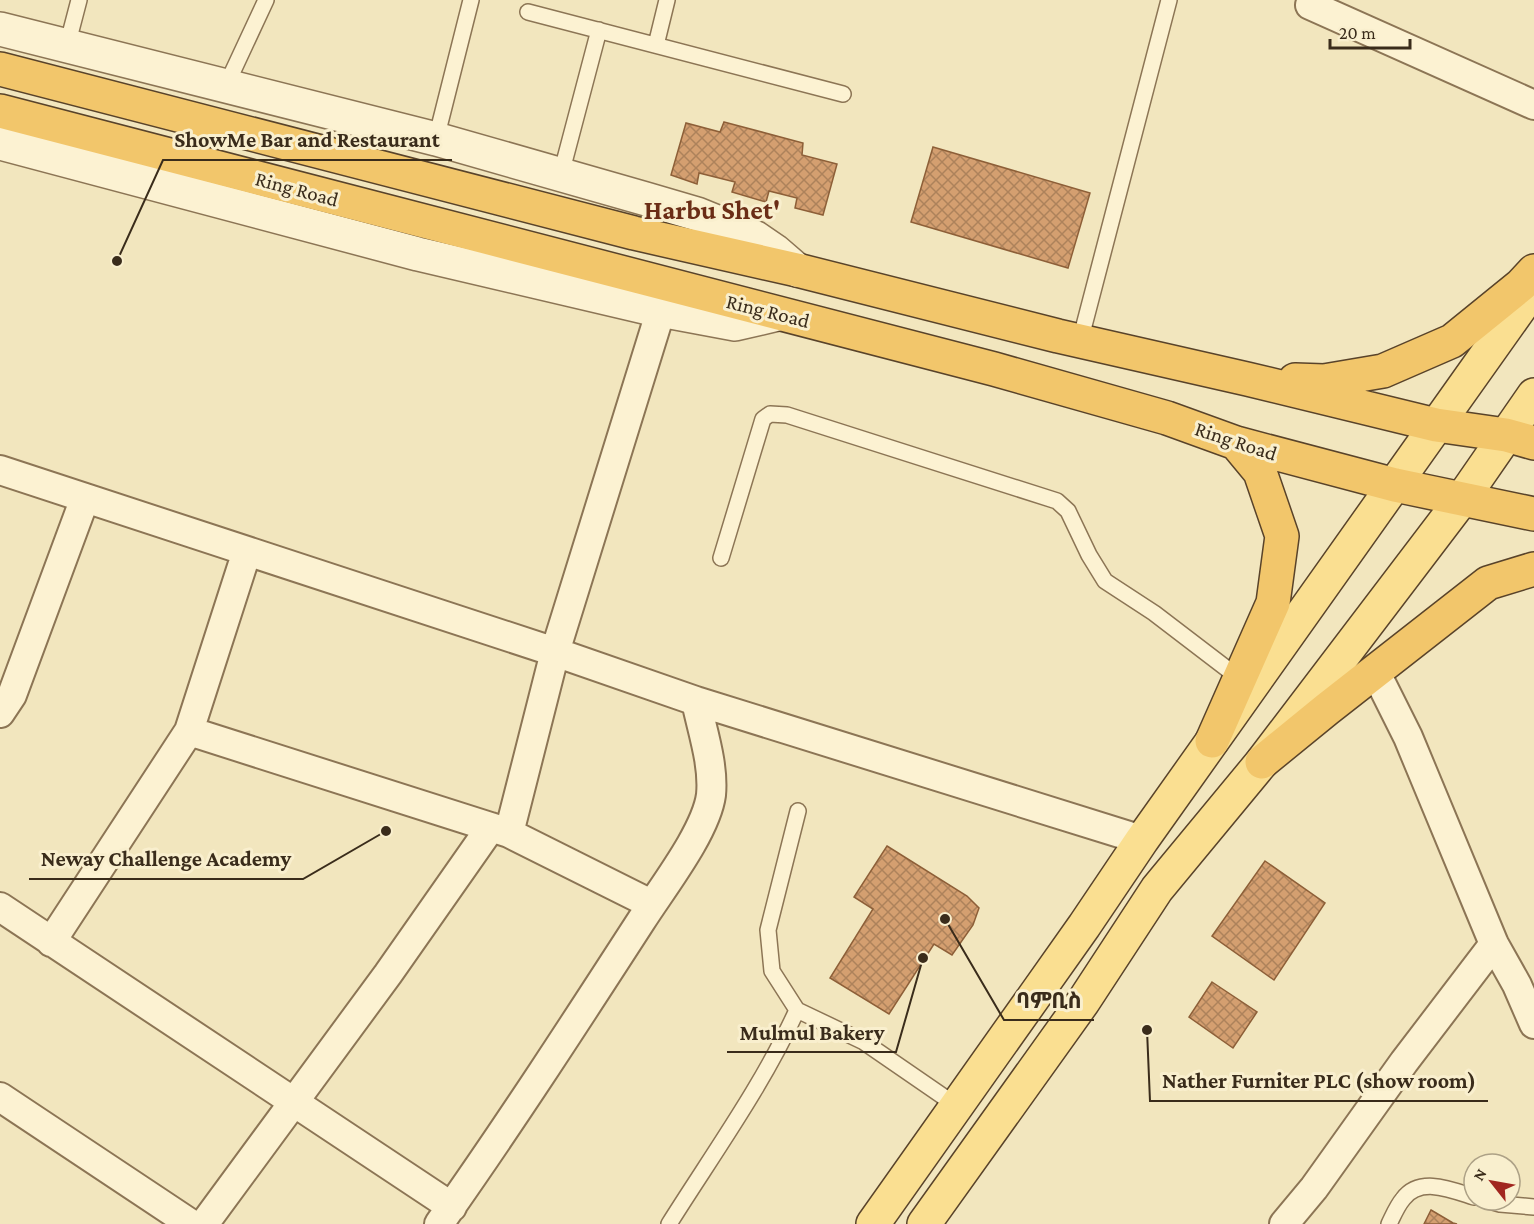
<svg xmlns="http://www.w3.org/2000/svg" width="1534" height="1224" viewBox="0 0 1534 1224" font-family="'Crimson Pro','Noto Sans Ethiopic',serif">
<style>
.building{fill:url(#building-cross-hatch);stroke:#8d5f38;stroke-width:1.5}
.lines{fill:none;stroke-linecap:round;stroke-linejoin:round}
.service-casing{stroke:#8c7555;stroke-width:18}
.minor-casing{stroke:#8c7555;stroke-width:32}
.tertiary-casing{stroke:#8c7555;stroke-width:36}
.primary-casing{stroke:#59432a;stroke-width:36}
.trunk-casing{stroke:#59432a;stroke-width:36}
.service{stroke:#fcf2d2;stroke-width:15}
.minor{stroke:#fcf2d2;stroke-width:28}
.tertiary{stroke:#fcf2d2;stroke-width:33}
.primary{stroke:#fadf91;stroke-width:33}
.trunk{stroke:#f2c66b;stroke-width:33}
.labels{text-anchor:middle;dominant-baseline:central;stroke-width:6;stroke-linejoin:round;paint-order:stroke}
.street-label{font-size:21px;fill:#3a2c1b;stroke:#f9efce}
.district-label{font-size:27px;font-weight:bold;fill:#6b2d16;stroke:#f9efce}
.leader{fill:none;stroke:#3a2c1b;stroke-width:2}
.callout-dot{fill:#3a2c1b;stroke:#f9efce;stroke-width:2}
.callout-label{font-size:22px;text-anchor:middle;font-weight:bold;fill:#3a2c1b;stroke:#f9efce;stroke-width:6;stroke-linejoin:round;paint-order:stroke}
</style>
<defs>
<pattern id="building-cross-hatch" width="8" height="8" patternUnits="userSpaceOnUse" patternTransform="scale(1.5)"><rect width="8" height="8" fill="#d49f70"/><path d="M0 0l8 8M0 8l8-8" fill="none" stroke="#ad825b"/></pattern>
</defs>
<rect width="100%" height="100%" fill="#f2e6be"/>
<path class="building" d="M724,122L803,143L802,155L837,164L823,215L795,208L797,198L769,191L766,202L732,192L735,182L699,173L697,184L671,175L686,123L720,132Z
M933,147L1090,193L1068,268L911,222Z
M887,846L967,896L979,908L973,925L952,955L934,944L889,1014L830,978L873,909L854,897Z
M1265,861L1325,903L1274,980L1212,936Z
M1212,982L1257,1012L1233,1048L1189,1017Z
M1431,1210L1453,1223L1457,1224H1424Z"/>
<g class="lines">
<defs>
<path id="service" d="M528,12L843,94
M656,45L667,0
M67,46L79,0
M226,86L266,0
M436,139L471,0
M561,174L599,30
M1080,341L1169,0
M721,558L763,419L770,414L787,415L1057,501L1068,511L1089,555L1105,581L1154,613L1239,678
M797,1010L864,1042L957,1106
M1486,1200L1500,1204L1534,1207
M669,1224C713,1154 763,1085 797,1010L772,971L768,930L798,811
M1389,1224C1393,1216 1397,1206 1403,1199C1420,1176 1452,1190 1474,1197"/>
<path id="minor" d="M1310,5L1534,105
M0,470L555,652L696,701L1142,840
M1375,671L1408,737L1494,944L1517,985L1534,1024
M0,713L12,695L85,498
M189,731L509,833L651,904
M509,833L555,652L661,310
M0,907L452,1207
M51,942L189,731L247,551
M0,1097L191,1224
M204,1224L388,974L491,827
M439,1224C509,1125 575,1023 641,921C662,888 706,832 711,795C714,764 702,730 696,701
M1284,1224L1314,1188L1404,1062L1494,944"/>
<path id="tertiary" d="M0,29L436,139L646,199L697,214L756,238L775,251L797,270
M0,143L418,254L644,307L735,324L778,314"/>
<path id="primary" d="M873,1224L1084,926L1142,840L1534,288
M924,1224L1083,1002L1157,889L1262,762L1462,499L1534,395"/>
<path id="trunk" d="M0,69L634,233L797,270L1058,336L1247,379L1436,425L1506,435L1534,443
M0,111L994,369L1167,418L1236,443L1395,485L1534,514
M1295,380L1324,381L1383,371L1452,341L1521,285L1534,271
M1212,741L1273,603L1282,536L1260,472L1236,443
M1262,762L1327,709L1488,583L1534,569"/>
</defs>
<use href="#service" class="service-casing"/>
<use href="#minor" class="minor-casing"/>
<use href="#tertiary" class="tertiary-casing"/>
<use href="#primary" class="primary-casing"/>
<use href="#trunk" class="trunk-casing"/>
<use href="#service" class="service"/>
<use href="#minor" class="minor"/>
<use href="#tertiary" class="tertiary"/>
<use href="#primary" class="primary"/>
<use href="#trunk" class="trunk"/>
</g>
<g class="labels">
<g class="street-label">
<text transform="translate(297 189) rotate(15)">Ring Road</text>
<text transform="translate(768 311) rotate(14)">Ring Road</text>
<text transform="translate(1236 441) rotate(18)">Ring Road</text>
</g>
<g class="district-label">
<text x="712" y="210">Harbu Shet'</text>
</g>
</g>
<path class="leader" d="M117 261L163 160H452M386 831L303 879H29M945 919L1004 1020H1094M923 958L896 1052H727M1147 1030L1150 1101H1488"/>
<g class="callout-dot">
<circle cx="117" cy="261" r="6"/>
<circle cx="386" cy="831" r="6"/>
<circle cx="945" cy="919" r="6"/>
<circle cx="923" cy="958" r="6"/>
<circle cx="1147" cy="1030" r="6"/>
</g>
<g class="callout-label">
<text x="307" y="147">ShowMe Bar and Restaurant</text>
<text x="166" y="866">Neway Challenge Academy</text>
<text x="1049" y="1008">ባምቢስ</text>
<text x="812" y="1040">Mulmul Bakery</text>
<text x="1319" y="1088">Nather Furniter PLC (show room)</text>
</g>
<g transform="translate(1492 1182) rotate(301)"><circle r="28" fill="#f9efce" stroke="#ada186" stroke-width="1.5"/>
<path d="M0-4.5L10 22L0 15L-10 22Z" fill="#a1261f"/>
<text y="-9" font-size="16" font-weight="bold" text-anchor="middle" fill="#3a2c1b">N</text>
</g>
<path d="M1330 39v9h80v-9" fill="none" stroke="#3a2c1b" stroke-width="3"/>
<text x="1339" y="39" font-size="18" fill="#3a2c1b" stroke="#f9efce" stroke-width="4.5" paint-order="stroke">20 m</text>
</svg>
